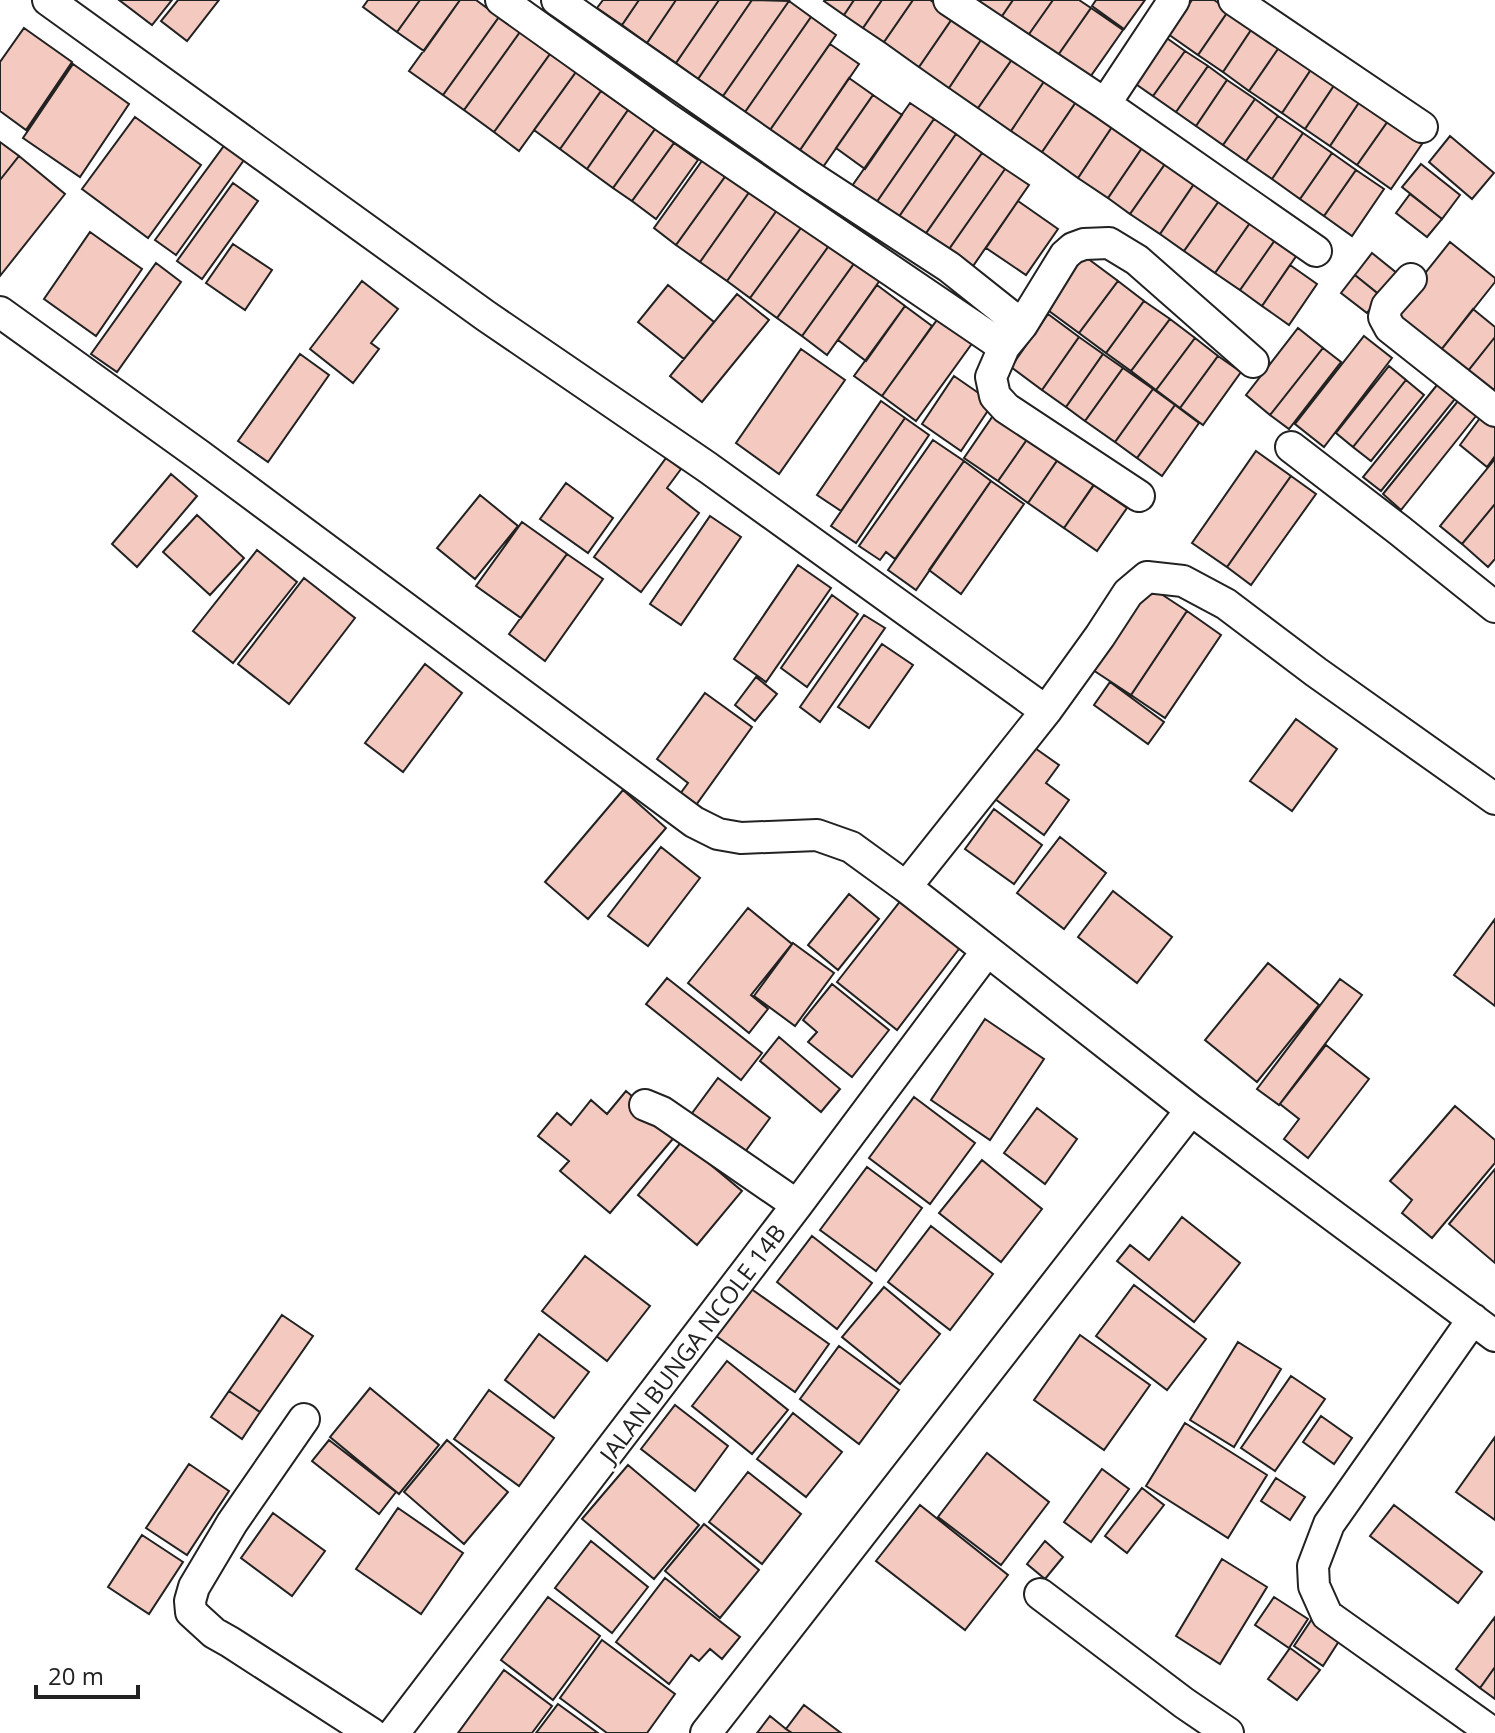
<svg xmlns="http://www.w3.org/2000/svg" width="1495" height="1733" viewBox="0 0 1495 1733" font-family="'Open Sans',sans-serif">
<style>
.building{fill:#f3c9c0;stroke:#222;stroke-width:2}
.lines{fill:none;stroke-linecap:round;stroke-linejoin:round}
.minor-casing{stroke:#222;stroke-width:34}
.minor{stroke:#fff;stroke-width:30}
.labels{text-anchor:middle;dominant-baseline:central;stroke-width:6;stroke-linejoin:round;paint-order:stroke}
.street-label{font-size:24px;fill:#222;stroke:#fff}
</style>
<rect width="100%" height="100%" fill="#fff"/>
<path class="building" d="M119,0H172L152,25Z
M178,0H219L187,41L161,21Z
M368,0H420L397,32L363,7Z
M420,0H460L424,51L397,32Z
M460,0H476L499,17L443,95L409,71Z
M603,0H639L622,25L597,8Z
M639,0H676L647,43L622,25Z
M676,0H719L676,63L647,43Z
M719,0H752L698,79L676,63Z
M752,0L789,1L723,96L698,79Z
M825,0H854L844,15L824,1Z
M854,0H882L863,28L844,15Z
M882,0H913L884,42L863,28Z
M913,0H930L954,16L919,67L884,42Z
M973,0H1013L1000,19Z
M1013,0H1053L1027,37L1000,19Z
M1053,0H1079L1091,8L1056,58L1027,37Z
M1096,0H1145L1124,29L1092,6Z
M1192,0H1214L1229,10L1198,55L1168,34Z
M789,1L811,17L745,112L723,96Z
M1091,8L1123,30L1088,80L1056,58Z
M1229,10L1253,27L1223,72L1198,55Z
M954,16L983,37L949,88L919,67Z
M499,17L520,32L464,110L443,95Z
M811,17L836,35L770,130L745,112Z
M1253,27L1280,46L1249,91L1223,72Z
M24,28L72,62L26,130L0,111V62Z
M520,32L550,54L494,132L464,110Z
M1161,34L1185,51L1153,96L1130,80Z
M983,37L1013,58L978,108L949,88Z
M830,44L859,64L800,150L770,130Z
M1280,46L1312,68L1282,113L1249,91Z
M1185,51L1208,66L1176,112L1153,96Z
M550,54L576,72L519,151L494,132Z
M1013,58L1045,80L1011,131L978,108Z
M73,64L129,104L80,177L23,138Z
M1208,66L1227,80L1196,126L1176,112Z
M1312,68L1335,84L1305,129L1282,113Z
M576,72L601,91L560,149L534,130Z
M849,78L873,95L823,167L800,150Z
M1045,80L1076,102L1042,152L1011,131Z
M1227,80L1255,99L1223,145L1196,126Z
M1335,84L1360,101L1330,146L1305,129Z
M601,91L628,110L587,169L560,149Z
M873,95L902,115L865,169L836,148Z
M1255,99L1278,116L1246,161L1223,145Z
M1360,101L1388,121L1357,165L1330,146Z
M1076,102L1112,127L1078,178L1042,152Z
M910,103L934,119L876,203L852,186Z
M628,110L655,129L613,188L587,169Z
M1278,116L1303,133L1272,179L1246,161Z
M135,117L201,165L148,238L82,189Z
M934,119L956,134L898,218L876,203Z
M1388,121L1422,144L1391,189L1357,165Z
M1112,127L1142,148L1108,198L1078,178Z
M655,129L674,143L632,201L613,188Z
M1303,133L1332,153L1300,199L1272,179Z
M956,134L982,153L924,236L898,218Z
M1450,136L1494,173L1472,199L1429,162Z
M229,139L249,153L176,255L155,240Z
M0,142L19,156L0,180Z
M674,143L698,160L656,219L632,201Z
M1142,148L1165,164L1130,214L1108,198Z
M709,151L732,167L676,245L654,228Z
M982,153L1005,169L947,252L924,236Z
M1332,153L1356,170L1324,216L1300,199Z
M19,156L65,194L0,276V180Z
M1165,164L1194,184L1160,234L1130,214Z
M1421,164L1460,195L1442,219L1402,187Z
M732,167L755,184L700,262L676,245Z
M1005,169L1029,185L971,269L947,252Z
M1356,170L1384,189L1352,236L1324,216Z
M233,183L258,201L202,279L177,261Z
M755,184L782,203L727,281L700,262Z
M1194,184L1219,201L1184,251L1160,234Z
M1410,194L1442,219L1427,237L1396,213Z
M1018,201L1058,229L1026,275L986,248Z
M1219,201L1250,223L1215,273L1184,251Z
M782,203L806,221L750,298L727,281Z
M806,221L833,240L777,318L750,298Z
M1250,223L1275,240L1240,290L1215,273Z
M90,232L142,269L96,336L44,299Z
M833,240L858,258L802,336L777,318Z
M1275,240L1297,255L1262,306L1240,290Z
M1450,242L1495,278V282L1437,355L1390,317Z
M233,244L272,270L245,310L206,283Z
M1372,253L1398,274L1381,296L1355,275Z
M1083,255L1118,281L1079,333L1045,308Z
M858,258L883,276L827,355L802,336Z
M156,263L181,282L117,372L91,354Z
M1290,265L1317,284L1289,325L1262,306Z
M1355,275L1381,296L1367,313L1341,293Z
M362,281L398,309L371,343L379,349L353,383L310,349Z
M1118,281L1144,301L1106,353L1079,333Z
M668,285L714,322L684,359L638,322Z
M877,285L905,306L866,361L838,340Z
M737,294L769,320L702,402L670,376Z
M1144,301L1170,319L1131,371L1106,353Z
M905,306L932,326L882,396L854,376Z
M1473,309L1495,327V337L1464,376L1437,355Z
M942,313L976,338L916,421L882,396Z
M1048,314L1079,337L1042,390L1011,367Z
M1170,319L1195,338L1156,390L1131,371Z
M1298,328L1323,348L1270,415L1246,395Z
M1364,336L1392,358L1324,447L1295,424Z
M1079,337L1103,354L1066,407L1042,390Z
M1495,337V388L1488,397L1464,376Z
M1195,338L1218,356L1180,408L1156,390Z
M1323,348L1341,362L1289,429L1270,415Z
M801,349L845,380L779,474L736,443Z
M300,354L329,375L268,462L238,441Z
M1103,354L1123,368L1085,421L1066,407Z
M1218,356L1241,372L1203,425L1180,408Z
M1389,366L1406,380L1353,447L1336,433Z
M1123,368L1153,389L1115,442L1085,421Z
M954,376L993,403L961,451L922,424Z
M1406,380L1424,395L1371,461L1353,447Z
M1441,380L1459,394L1381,491L1363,477Z
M1153,389L1175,405L1137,458L1115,442Z
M1462,396L1480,411L1401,510L1383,494Z
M881,401L905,418L841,511L817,495Z
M1175,405L1199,423L1162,476L1137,458Z
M999,407L1033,431L998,481L964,458Z
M1483,414L1495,424V456L1487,467L1460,445Z
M905,418L929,435L856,543L831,526Z
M1033,431L1063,452L1028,503L998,481Z
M933,440L964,461L895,559L886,552L880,560L859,546Z
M1256,451L1291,476L1227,567L1192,543Z
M1063,452L1099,477L1064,528L1028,503Z
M666,458L681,469L667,488L699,513L641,592L594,557Z
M1495,459V504L1462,544L1440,526Z
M964,461L991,481L916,590L888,570Z
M171,474L197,496L137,567L112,544Z
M1291,476L1316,494L1251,585L1227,567Z
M991,481L1024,504L961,594L929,570Z
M566,483L613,518L588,553L540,519Z
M1094,485L1127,508L1097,551L1064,528Z
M480,495L518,526L475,579L437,548Z
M1495,504V559L1488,567L1462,544Z
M197,515L244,558L210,595L163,552Z
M710,516L741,537L681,625L650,604Z
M522,522L567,554L521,618L476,586Z
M257,550L297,582L233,663L193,631Z
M567,554L603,579L545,661L509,634Z
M798,565L831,588L766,682L734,659Z
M304,578L355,618L289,704L238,664Z
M1149,586L1187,611L1131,695L1093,670Z
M832,595L858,614L807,687L781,668Z
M1187,611L1221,635L1165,718L1131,695Z
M864,615L885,628L820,722L800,707Z
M882,644L913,665L869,728L838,707Z
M425,664L462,693L403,772L365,743Z
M756,677L777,694L755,721L735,705Z
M1110,682L1164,722L1148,744L1094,705Z
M705,693L752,727L696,805L680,794L688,783L657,759Z
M1296,719L1337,749L1292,811L1250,781Z
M1032,746L1059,765L1046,783L1069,800L1044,835L995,799Z
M623,790L666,828L588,919L545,882Z
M994,809L1042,845L1014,884L965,849Z
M1060,837L1106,873L1064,929L1017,893Z
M661,847L700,878L648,946L608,916Z
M1113,891L1172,937L1137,983L1078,937Z
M849,894L879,919L838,970L808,945Z
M902,899L962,945L897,1030L837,982Z
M748,908L792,944L751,995L768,1009L749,1033L688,983Z
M1495,919V1006L1454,975Z
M793,943L834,973L795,1026L754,996Z
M1268,963L1319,1005L1257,1082L1205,1040Z
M667,978L762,1053L741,1080L646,1004Z
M1340,979L1362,995L1279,1105L1257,1089Z
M832,984L889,1030L852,1077L808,1042L817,1032L803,1020Z
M985,1019L1044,1059L990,1140L931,1100Z
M779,1037L840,1089L821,1112L760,1061Z
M1326,1045L1369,1079L1308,1158L1284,1139L1299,1119L1280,1104Z
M718,1078L770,1118L739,1160L687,1120Z
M626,1091L677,1134L610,1213L560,1171L569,1161L538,1136L557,1113L571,1125L591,1100L607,1114Z
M914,1097L975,1143L930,1204L869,1158Z
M1455,1106L1495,1140V1163L1432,1238L1402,1213L1412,1200L1390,1181Z
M1037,1108L1077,1139L1045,1184L1004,1153Z
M682,1141L742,1191L697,1245L638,1195Z
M982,1160L1042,1209L1001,1262L939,1213Z
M867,1167L922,1208L876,1271L820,1230Z
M1495,1169V1263L1449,1224Z
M1182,1217L1240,1263L1194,1322L1117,1261L1130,1245L1149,1260Z
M931,1226L993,1274L950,1330L888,1282Z
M812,1236L872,1283L837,1329L777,1282Z
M585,1256L650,1306L607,1361L542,1311Z
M1134,1285L1206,1339L1167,1390L1096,1336Z
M884,1287L940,1334L900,1384L842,1337Z
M750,1288L829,1344L795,1392L716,1336Z
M282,1315L313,1336L260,1412L229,1391Z
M539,1334L589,1372L554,1418L505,1380Z
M1080,1335L1150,1385L1104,1450L1034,1400Z
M1238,1342L1281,1369L1234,1447L1190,1420Z
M839,1346L899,1390L859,1444L800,1399Z
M727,1361L788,1410L752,1454L692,1406Z
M1291,1376L1325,1399L1275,1471L1241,1448Z
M370,1388L439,1445L399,1494L330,1437Z
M489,1390L554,1438L519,1486L454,1439Z
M229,1391L260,1412L242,1439L211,1417Z
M675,1405L728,1446L695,1491L641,1449Z
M793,1413L842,1452L806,1497L757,1459Z
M1321,1416L1352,1438L1334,1464L1303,1442Z
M1185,1423L1267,1475L1228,1538L1146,1486Z
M1495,1437V1520L1456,1492Z
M329,1440L396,1492L379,1514L312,1461Z
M447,1440L508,1492L464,1544L404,1492Z
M987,1453L1049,1502L1001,1565L938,1517Z
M189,1464L229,1491L187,1555L146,1528Z
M628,1465L699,1525L654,1579L582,1519Z
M1102,1469L1129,1489L1091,1542L1064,1522Z
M748,1472L801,1514L762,1564L709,1522Z
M1276,1478L1305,1497L1290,1520L1261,1501Z
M1142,1488L1164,1505L1127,1553L1105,1536Z
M920,1505L1008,1575L965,1630L876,1561Z
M1394,1505L1482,1572L1458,1603L1370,1536Z
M398,1508L463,1553L421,1614L356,1569Z
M273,1513L325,1551L292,1596L241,1558Z
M704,1524L759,1570L720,1618L665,1571Z
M142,1535L183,1562L149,1614L108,1587Z
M591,1541L648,1587L612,1633L555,1588Z
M1045,1541L1063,1557L1045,1579L1027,1564Z
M1222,1559L1267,1587L1220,1664L1176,1636Z
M665,1578L740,1637L722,1659L710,1649L699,1661L691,1655L669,1684L616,1642Z
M548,1597L600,1636L553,1700L501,1660Z
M1274,1597L1308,1619L1289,1648L1255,1625Z
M1495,1617V1667L1480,1688L1456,1669Z
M1312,1619L1341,1638L1323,1666L1294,1646Z
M602,1640L675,1694L647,1733H607L560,1698Z
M1290,1648L1320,1670L1297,1700L1268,1679Z
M1495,1667V1699L1480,1688Z
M504,1670L552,1706L532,1733H458Z
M558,1704L598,1733H536Z
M804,1705L841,1733H792L786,1729Z
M770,1716L786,1729L792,1733H757Z"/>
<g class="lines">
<defs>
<path id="minor" d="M48,0L486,316L707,467L1046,711
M501,0L668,119L1004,347
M557,0L808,175L949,267L1022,325
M949,0L1105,104L1316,251
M1234,0L1422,127
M1105,104L1174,0
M1411,279L1387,306L1384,317L1390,328L1495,411
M0,312L199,455L694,822L718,834L741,838L817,835L851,847L906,887L1191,1110L1495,1336
M1291,447L1399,530L1495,607
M1139,496L1006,408L995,396L991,377L1004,347L1022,325L1065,255L1073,248L1084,244L1109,243L1137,260L1253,362
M906,887L1046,711L1100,636L1128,593L1147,577L1183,581L1226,604L1316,672L1495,799
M645,1105L662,1112L797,1205
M1473,1319L1329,1524L1313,1566L1314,1586L1327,1615L1493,1733
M304,1419L232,1523L194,1587L190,1601L191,1612L214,1633L230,1642L371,1733
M1040,1594L1184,1703L1228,1733
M394,1733L797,1205L987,951
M706,1733L1191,1110"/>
</defs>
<use href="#minor" class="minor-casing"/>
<use href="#minor" class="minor"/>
</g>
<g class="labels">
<g class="street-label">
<text transform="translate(692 1343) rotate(-53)">JALAN BUNGA NCOLE 14B</text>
</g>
</g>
<path d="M36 1685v12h102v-12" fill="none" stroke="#222222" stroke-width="4"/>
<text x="48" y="1685" font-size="24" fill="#222222" stroke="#ffffff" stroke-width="6" paint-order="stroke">20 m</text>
</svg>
